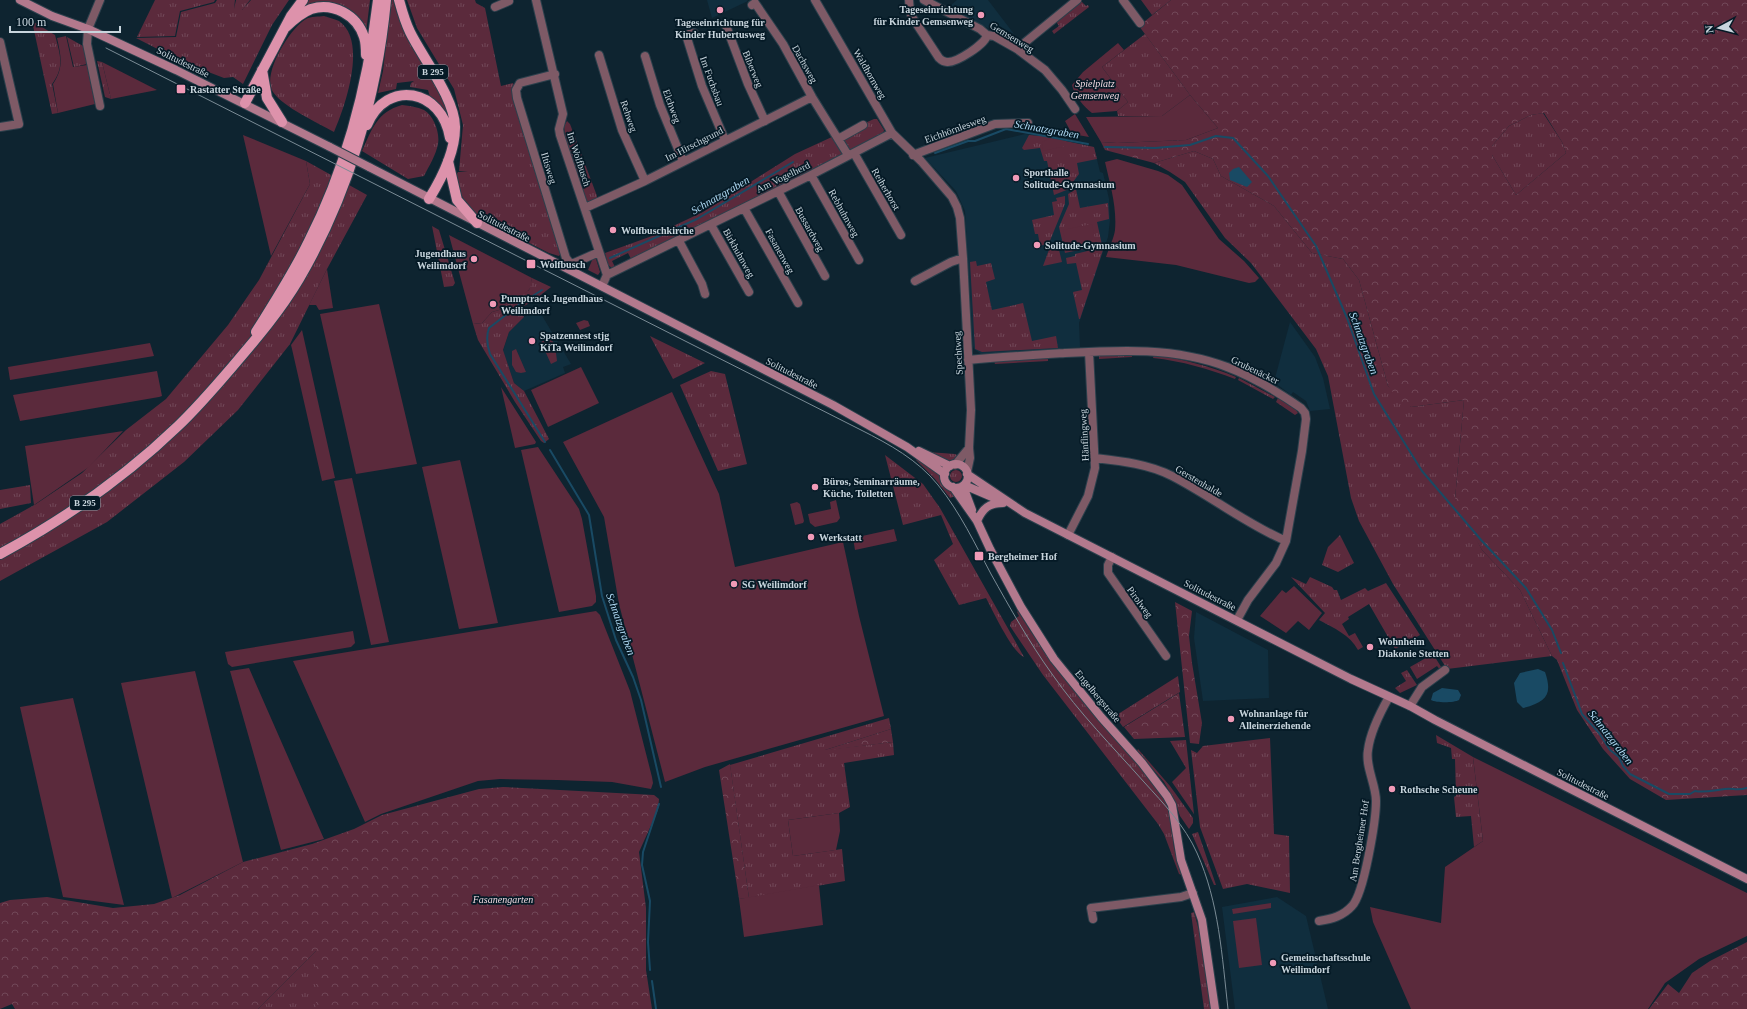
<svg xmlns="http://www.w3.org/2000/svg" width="1747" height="1009" viewBox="0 0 1747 1009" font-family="Georgia,serif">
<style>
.built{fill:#102e3e}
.grass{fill:url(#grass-tufts)}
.forest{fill:url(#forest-crowns);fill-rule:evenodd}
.green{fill:#5b2a3c}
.water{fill:#194a64}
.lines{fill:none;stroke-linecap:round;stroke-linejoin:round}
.stream{stroke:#194a64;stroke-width:2}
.street-casing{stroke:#2c404c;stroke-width:10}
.secondary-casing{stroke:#2c404c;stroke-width:10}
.primary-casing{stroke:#2c404c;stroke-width:12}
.street{stroke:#7e5a66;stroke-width:8}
.secondary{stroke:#b3798d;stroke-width:8}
.primary{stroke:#dd92ab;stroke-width:10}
.tram{stroke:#7a8b95;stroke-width:1}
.secondary-bridge-casing{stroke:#2c404c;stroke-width:10;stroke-linecap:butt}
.secondary-bridge{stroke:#b3798d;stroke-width:8}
.poi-dot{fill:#f09ab7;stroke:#051a26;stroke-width:1.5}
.labels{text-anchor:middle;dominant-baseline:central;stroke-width:3.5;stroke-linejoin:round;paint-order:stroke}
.shield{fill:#051a26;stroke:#8e9da6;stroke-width:1}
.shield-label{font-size:9px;font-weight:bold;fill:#c8d5dd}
.poi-label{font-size:10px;font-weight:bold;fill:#c8d5dd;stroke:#051a26;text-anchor:start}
.street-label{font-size:10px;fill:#c8d5dd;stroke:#051a26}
.park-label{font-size:10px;font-style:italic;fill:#f1d8e0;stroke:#051a26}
.water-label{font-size:11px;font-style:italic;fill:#b2dcf6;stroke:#051a26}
</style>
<defs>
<pattern id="grass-tufts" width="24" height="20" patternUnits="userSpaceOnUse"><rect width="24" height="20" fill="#5b2a3c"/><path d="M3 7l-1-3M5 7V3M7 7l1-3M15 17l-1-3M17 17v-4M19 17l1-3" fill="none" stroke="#714858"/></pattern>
<pattern id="forest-crowns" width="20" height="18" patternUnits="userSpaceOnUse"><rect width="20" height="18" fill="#5b2a3c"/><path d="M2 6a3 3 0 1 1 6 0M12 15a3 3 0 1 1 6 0" fill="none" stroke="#714858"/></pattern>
</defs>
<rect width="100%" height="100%" fill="#0e2430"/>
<path class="built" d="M707,0H747L748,1L712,18Z
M957,0H988L1014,34L993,23L990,29L948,8Z
M1025,134L1094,147L1100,172L1103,173L1109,199L1110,220L1108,237L1079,323L1080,347L981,354L974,349L973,346L965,211L956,191L925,158Z
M538,309L571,364L563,367L565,373L524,391L514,383L503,351L509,332L524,317Z
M1290,322L1315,357L1323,378L1330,409L1310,411L1306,401L1293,392L1291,395L1274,382Z
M1196,612L1268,650L1269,698L1203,701L1194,638Z
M1277,897L1306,916L1328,1009H1235L1222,907Z"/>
<path class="grass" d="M155,0H215L214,2L180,11L175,36L137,37Z
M217,0H235L234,9L236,0H250L242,10L251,0H289L272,25L243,84L233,77L224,78L185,63L136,38L176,37L181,12L215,3Z
M307,0H370L366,33L353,13L301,8Z
M391,0H393C403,41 434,73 448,113L430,97L428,90L410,87L411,83L414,81L397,83L396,89L378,93L383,71Z
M407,0H475L476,3L485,8L501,86L513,83L516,90L563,251L559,256L549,253L480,218C466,208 460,193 454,178L458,172H468L459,171L463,125L454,89L417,28Z
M1080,0L1086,6L1088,5L1089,7L1054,34L1052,31L1059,26L1055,20Z
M1141,0H1171L1152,15Z
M324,16C329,18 335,19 339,21C368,41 345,107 334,132C318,123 283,107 273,92C261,75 290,28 306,19C311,16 319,17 324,16Z
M32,21L55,35C60,54 65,67 52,84L58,113L52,114Z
M1145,34L1190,95L1162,116H1118L1117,111L1128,102L1102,67Z
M67,37L83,46L87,64L74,67Z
M97,61L102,62L111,99L105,97Z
M402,105C410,106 417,107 424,110C434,116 440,133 438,144C436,155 429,166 424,176L408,179L362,151C372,129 377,112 402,105Z
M1543,113L1562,142L1566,153L1516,195L1492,155V146L1509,126L1531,115Z
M874,119H877L884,130L883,134L850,151L847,149L844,140L865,123Z
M567,121L570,124L597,196V199L589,202L586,200L565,137L564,126Z
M1029,135L1042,136L1094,147L1097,159L1077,163L1079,174L1073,182L1074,187L1054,195L1047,161H1044L1040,148L1024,150L1022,148Z
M834,136L843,151L841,155L631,259L628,253L612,261L615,267L612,268L608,265L605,253L652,236L703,212L795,154Z
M1194,151L1213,159L1221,176L1274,206L1312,253L1343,259L1359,280L1388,386L1411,407L1464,400L1455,499L1482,550L1520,590L1552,656L1447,669L1393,584L1359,521L1351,498L1328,376L1316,349L1251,263L1225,238L1185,182L1170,172L1154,163Z
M306,161L367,195L327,269L290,344L238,410L184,462L107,522L0,581V524L36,504L82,473L126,430L166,399L228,325L259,280L310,184Z
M1076,189L1080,208L1108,203L1109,219L1097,222L1102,245L1065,253L1059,227L1069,204L1068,194Z
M1065,196V204L1049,243L1040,246L1038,234H1035L1032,220L1054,215L1052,202L1057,201L1056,198Z
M432,226L439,230L455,283L453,286L444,287Z
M1058,246L1062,262L1043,266L1050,247Z
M1104,247L1080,319H1079L1073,292L1082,290L1076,263L1067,264L1066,258L1075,256V254Z
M593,258L596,259L600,272L598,275L588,270Z
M976,261L977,266L991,263L995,279L986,282L992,310L1023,303L1032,341L1056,336L1058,348L982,352L975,349L970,262Z
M532,278L551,287L533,301L519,309L524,317L509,332L503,350L514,383L524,391L549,439L544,443L541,441L515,402L478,340L473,324L482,323L492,312L499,310L507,304L513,303L518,297L529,290Z
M650,336L705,363L673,379Z
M1132,354V357L1099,359V355Z
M1154,355C1182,359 1210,366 1236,377L1235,379C1209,369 1182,361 1153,358Z
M1048,358V361L995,364L994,361Z
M711,371L725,374L747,464L718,471L680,385Z
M1239,378L1275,397L1273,399L1238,380Z
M1278,398L1296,410L1298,413L1295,415L1276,402Z
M928,452L955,454L959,456C949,466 939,458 928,452Z
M885,455L923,484L940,508L1024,657C1012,652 993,611 986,598L959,605L934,560L953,544L941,515L903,525Z
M916,459L935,470L939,474L943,486L956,496L950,498L935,479L916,460Z
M950 476a6 6 0 1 1 12 0a6 6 0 1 1-12 0Z
M30,485L31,503L0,509V490Z
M1340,535L1354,563L1338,572L1322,565L1328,547Z
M1291,577L1306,584L1310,577L1332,587L1334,590H1337L1341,600L1365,588L1368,591L1386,583L1420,635L1395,649L1369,604L1348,617L1349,619L1342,624L1349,636L1355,633L1363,647L1358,650C1350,635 1334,628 1319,620L1325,613Z
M1018,611C1045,657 1079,696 1114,737C1131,757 1153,777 1165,801C1173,815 1172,833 1174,848C1176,857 1179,866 1182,875L1179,874L1164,834L1158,824L1043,675L1010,626L1011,622L1019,616L1017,612Z
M1433,654L1443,670L1441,671L1437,666L1417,679L1410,667Z
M1407,670L1417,685L1400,693L1395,688L1406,681L1401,673Z
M1178,676L1180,692L1123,727L1115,716Z
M889,718L891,729L825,750L893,742L894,755L844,763L850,807L839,813L788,820L793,856L842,849L845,881L749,898L730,765Z
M1436,735L1473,757L1483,841L1474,847L1471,816L1456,817L1454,797L1456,796L1455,759H1452L1451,748L1437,743Z
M1270,738L1274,834L1289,836L1290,893L1247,884L1223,889L1200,827L1191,750L1197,753L1203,746Z
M1186,740L1194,814L1172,782L1186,768L1170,741Z
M1138,749L1170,786L1193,818V823L1189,829L1180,816L1175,801L1164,782L1137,751Z
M1198,832L1216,885H1214L1192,834Z
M1194,912L1201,938L1211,1009H1204L1191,913Z
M317,950L316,1009H258Z"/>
<path class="forest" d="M1171,0H1747V795L1666,800L1630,779L1603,749L1577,710L1557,660L1552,656L1520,590L1482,550L1458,509L1455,499L1464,400L1411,407L1399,400L1388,386L1359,280L1343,259L1312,253L1274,206L1221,176L1213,159L1194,151L1154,163L1105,150L1101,142L1117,143L1186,140L1218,128L1190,95L1139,26ZM1544,113L1562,142L1566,153L1516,195L1492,155V146L1509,126L1531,115Z
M1175,602L1192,611L1189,636L1192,663L1202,723L1199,744L1190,743Z
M1179,693L1185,737L1134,739L1124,727Z
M891,729L893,742L822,751Z
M730,764L749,898L739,899L719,770Z
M503,787L654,795L659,799L658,810L639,852L646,908V970L652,1009H316V951L258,1009H15L12,1004L0,1009V903L10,900L47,897L113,908L154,904L180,895L243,862L312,844L354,829L382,815L479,789Z
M1747,942V1009H1649L1668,984L1679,993L1692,973L1710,961Z"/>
<path class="green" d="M66,36L73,67L87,65L95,104L58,113L53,84C64,68 61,56 57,38Z
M1118,43L1124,50L1102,67L1128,102L1117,111L1092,113C1084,107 1074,95 1072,85L1083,72Z
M102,62L157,90L111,99Z
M1190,95L1218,128L1186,140L1117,143L1101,142L1086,117L1162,116Z
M1075,114L1089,137L1072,134L1065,121Z
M243,135L306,161L310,184L271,256Z
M1051,138L1066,141V146L1043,151L1042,142Z
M1117,159L1158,171L1168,175L1182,185L1219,239L1244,261L1259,278L1255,282L1249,283L1176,265L1106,257C1109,248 1114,238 1115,230C1117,207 1110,184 1105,162Z
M1092,224L1096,244L1067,250L1063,230Z
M449,235L532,278C531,282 532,284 530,288C528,293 518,297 513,303L507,304L499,310L492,312L482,323L473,324Z
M327,269L333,308L319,310L316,305H309Z
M379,304L417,464L356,474L320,314Z
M584,320L588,321L590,326L580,330L576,323Z
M302,330L335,478L322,481L292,349L291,345Z
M550,337L555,345L557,361L551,364L541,342Z
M150,343L154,356L10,380L8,367Z
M516,349L526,372L521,373L516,372L512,365V351Z
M581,367L599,403L548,427L531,390Z
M157,371L162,396L159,397L20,421L13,395Z
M501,387L536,442L535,444L515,448Z
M672,392L719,494L735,567L843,542L859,616L884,716L705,767L665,782L619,604L604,517L563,442Z
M123,431L89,467L34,505L25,446Z
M538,447L579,509L582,519L596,596V602L592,606L559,612L521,450Z
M460,460L498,623L459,629L422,467Z
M352,478L389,642L371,645L334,481Z
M836,500L840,518L837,522L815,527L810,523L808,514L831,509L830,502Z
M797,502L800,504L804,521L803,523L795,525L790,504Z
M894,529L897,541L855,550L853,538Z
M1294,586L1322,613L1309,630L1298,621L1286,633L1260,616L1282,590L1286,593Z
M596,611L600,615L630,691L652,777L653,783L651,789L612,782L557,780L500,779L478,781L381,814L365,822L293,661Z
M353,631L355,643L351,647L232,667L228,664L225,652Z
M249,668L324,839L281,850L230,671Z
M195,671L243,862L172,898L121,683Z
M73,698L124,905L63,897L20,707Z
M1473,757L1747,893V936L1699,959L1665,983L1648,1009H1411L1373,922L1370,907L1441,923L1445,867L1483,841Z
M839,813L840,831L836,850L793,856L788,820Z
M819,885L823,925L744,937L739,899Z
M1271,903V908L1233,914L1232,909Z
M1256,918L1262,965L1239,968L1233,921Z"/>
<path class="water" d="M1239,167L1252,182L1247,187L1230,180L1229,173L1233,169Z
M1538,669L1545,672C1553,695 1546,702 1523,708L1517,702L1514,683L1520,673Z
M1442,688L1458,690L1461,695L1459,700C1454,703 1436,703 1431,700L1433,693Z"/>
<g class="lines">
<path class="stream" d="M1105,147L1155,148L1190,145L1216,136L1233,138L1268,176L1316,246L1347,318L1374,394L1422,471L1482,541L1526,588L1552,630L1561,653
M935,153L968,141H975L1006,129L1088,144
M610,258L697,219L793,162
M542,290L520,304L489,328C486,336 487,345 490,354L545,442
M550,450L589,515L602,596L616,640L633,677L641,700L661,787
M1563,663L1582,714L1599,733L1610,750L1619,757L1623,766L1630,774L1669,794H1690L1695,791C1705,793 1715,790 1725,789C1734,788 1736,791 1747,788
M650,970L648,942L650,901L642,865L643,852L659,804
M652,981L656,1009"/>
<defs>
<path id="street" d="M100,0L88,29L87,44L100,106
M536,0L563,114L559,129L560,135L607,275
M815,0L892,133L921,161L952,197L957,207L960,218L963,258L971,410L969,448L970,458L967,472
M909,0L910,12L912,17L939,58C941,60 944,62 947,62C956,63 986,44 987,35
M924,0L980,29L987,35L994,36L1017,49L1045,70L1062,90L1075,109
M1123,0L1140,23
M752,5L755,3L783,44L812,97L848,155
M495,7L509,1
M725,23L748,84L765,121
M694,33L689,34L687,38L702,86L725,140
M0,42L19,124L0,127
M1017,49L1077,0
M599,55L622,130L645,181
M645,56L660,105L683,161
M555,74L520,83L516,90L517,98L566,258L570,263H574L599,252
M838,139L863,125
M854,153L901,235
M913,155L995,124L1028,123
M811,175L859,260
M778,191L825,276
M585,208L645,181L812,97
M744,208L798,303
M711,225L749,292
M679,241L702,284L705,294
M915,281L951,262L963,258
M602,286L607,275L811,175L892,133
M968,360C1000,357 1033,355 1065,353C1120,350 1175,347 1227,367C1254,377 1278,392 1301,408L1305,413L1306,419L1302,451L1286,541L1276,563L1248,600L1237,620
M1095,458C1121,461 1149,464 1172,476C1211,496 1246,524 1286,541
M955,465L969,448
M1068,535L1088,496L1095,468L1089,352
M1112,557L1108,565V573L1166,656
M1410,706L1422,687L1445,670
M1093,919L1091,908L1181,897L1193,893
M1319,921C1332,919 1343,916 1352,906C1364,894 1376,820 1376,801C1376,784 1365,767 1368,750C1370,734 1381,711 1389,697"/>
<path id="secondary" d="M20,0L52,16L88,29L176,70L330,147
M369,167L833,405L907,447L945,474
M919,451L950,466
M944 476a12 12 0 1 1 24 0a12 12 0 1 1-24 0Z
M967,474L1025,513L1351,679L1410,706L1435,720L1747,879
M964,485L992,497L1001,499
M963,486L972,510
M953,487L977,521L990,549L1021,607L1054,659L1101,717L1142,763L1167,796L1172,805L1181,860L1202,920L1215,1009
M977,521C983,508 989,503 1003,503"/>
<path id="primary" d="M399,0C402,11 405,22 410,32C422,57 456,100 455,128C455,153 442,178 429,199
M286,27C293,20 301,13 311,9C333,2 357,15 364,37C366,43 366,49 366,55
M262,70L267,98L282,122
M245,103L291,16L303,0
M367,125C387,78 442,89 450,138
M448,161L457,200L477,223
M256,332C274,303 293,274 308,243C347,167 368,85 378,0
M0,554C65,519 125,477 178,426C198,407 215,387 233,366C257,338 280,311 299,279C348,195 377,97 386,0"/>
</defs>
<use href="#street" class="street-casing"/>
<use href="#secondary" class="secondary-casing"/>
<use href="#primary" class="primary-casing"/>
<use href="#street" class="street"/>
<use href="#secondary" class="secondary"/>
<use href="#primary" class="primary"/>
<path class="tram" d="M106,48L861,430C889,444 918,460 938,485C960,512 975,544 991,574C1010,608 1029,642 1052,674C1079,713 1113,747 1144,782C1164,804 1185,826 1197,853C1219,902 1222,956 1228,1009"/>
<defs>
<path id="secondary-bridge" d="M330,147L369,167"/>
</defs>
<use href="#secondary-bridge" class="secondary-bridge-casing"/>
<use href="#secondary-bridge" class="secondary-bridge"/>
</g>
<g class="poi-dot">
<circle cx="720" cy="10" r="4"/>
<circle cx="981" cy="15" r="4"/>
<rect x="176" y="84" width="10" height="10" rx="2"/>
<circle cx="1016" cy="178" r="4"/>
<circle cx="613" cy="230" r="4"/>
<circle cx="1037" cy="245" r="4"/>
<circle cx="474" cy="259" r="4"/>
<rect x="526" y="259" width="10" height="10" rx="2"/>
<circle cx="493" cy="304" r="4"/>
<circle cx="532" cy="341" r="4"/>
<circle cx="815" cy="487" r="4"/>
<circle cx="811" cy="537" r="4"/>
<rect x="974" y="551" width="10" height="10" rx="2"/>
<circle cx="734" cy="584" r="4"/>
<circle cx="1370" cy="647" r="4"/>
<circle cx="1231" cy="719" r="4"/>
<circle cx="1392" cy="789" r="4"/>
<circle cx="1273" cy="963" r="4"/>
</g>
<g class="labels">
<g class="shield">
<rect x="418" y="65" width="30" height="14" rx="3"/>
<rect x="70" y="496" width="30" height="14" rx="3"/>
</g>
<g class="shield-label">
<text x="433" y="72">B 295</text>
<text x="85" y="503">B 295</text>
</g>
<g class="poi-label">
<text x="973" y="9" text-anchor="end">Tageseinrichtung<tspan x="973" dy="12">für Kinder Gemsenweg</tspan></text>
<text x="720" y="22" text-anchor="middle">Tageseinrichtung für<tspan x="720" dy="12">Kinder Hubertusweg</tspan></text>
<text x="190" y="89">Rastatter Straße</text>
<text x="1024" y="172">Sporthalle<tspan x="1024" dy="12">Solitude-Gymnasium</tspan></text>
<text x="621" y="230">Wolfbuschkirche</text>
<text x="1045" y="245">Solitude-Gymnasium</text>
<text x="466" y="253" text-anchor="end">Jugendhaus<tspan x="466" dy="12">Weilimdorf</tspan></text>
<text x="540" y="264">Wolfbusch</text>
<text x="501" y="298">Pumptrack Jugendhaus<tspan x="501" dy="12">Weilimdorf</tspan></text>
<text x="540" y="335">Spatzennest stjg<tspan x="540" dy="12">KiTa Weilimdorf</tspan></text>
<text x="823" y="481">Büros, Seminarräume,<tspan x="823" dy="12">Küche, Toiletten</tspan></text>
<text x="819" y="537">Werkstatt</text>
<text x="988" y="556">Bergheimer Hof</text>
<text x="742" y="584">SG Weilimdorf</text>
<text x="1378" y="641">Wohnheim<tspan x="1378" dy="12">Diakonie Stetten</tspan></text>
<text x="1239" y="713">Wohnanlage für<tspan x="1239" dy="12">Alleinerziehende</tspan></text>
<text x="1400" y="789">Rothsche Scheune</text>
<text x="1281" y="957">Gemeinschaftsschule<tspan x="1281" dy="12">Weilimdorf</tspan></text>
</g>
<g class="street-label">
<text transform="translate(1012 37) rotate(31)">Gemsenweg</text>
<text transform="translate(183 62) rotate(26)">Solitudestraße</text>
<text transform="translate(805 64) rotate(61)">Dachsweg</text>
<text transform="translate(753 69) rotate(68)">Biberweg</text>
<text transform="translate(870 74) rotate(60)">Waldhornweg</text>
<text transform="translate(712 81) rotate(70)">Im Fuchsbau</text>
<text transform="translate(672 106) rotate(70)">Elchweg</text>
<text transform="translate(629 116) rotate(71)">Rehweg</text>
<text transform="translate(955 129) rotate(-20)">Eichhörnlesweg</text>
<text transform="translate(694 144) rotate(-27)">Im Hirschgrund</text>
<text transform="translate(579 159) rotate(72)">Im Wolfbusch</text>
<text transform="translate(549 168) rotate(73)">Iltisweg</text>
<text transform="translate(783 177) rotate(-26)">Am Vogelherd</text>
<text transform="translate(886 189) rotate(60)">Reiherhorst</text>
<text transform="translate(844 213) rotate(61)">Rebhuhnweg</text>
<text transform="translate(504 226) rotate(27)">Solitudestraße</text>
<text transform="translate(810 229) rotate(61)">Bussardweg</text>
<text transform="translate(780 251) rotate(61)">Fasanenweg</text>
<text transform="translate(739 253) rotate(61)">Birkhuhnweg</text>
<text transform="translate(958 353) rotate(-93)">Spechtweg</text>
<text transform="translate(1255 370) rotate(26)">Grubenäcker</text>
<text transform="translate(792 373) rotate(27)">Solitudestraße</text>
<text transform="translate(1084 435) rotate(-93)">Hänflingweg</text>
<text transform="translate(1199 481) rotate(30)">Gerstenhalde</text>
<text transform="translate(1210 595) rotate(27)">Solitudestraße</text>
<text transform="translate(1140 602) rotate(54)">Pirolweg</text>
<text transform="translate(1098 696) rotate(50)">Engelbergstraße</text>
<text transform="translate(1583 784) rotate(27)">Solitudestraße</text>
<text transform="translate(1359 841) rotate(-81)">Am Bergheimer Hof</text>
</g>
<g class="park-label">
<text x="1095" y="83">Spielplatz<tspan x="1095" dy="12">Gemsenweg</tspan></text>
<text x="503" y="899">Fasanengarten</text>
</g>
<g class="water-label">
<text transform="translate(1047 129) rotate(10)">Schnatzgraben</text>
<text transform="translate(720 195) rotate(-30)">Schnatzgraben</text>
<text transform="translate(1364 343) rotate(70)">Schnatzgraben</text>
<text transform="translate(621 624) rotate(70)">Schnatzgraben</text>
<text transform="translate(1611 737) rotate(52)">Schnatzgraben</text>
</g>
</g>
<g transform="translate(1719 28) rotate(263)" stroke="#051a26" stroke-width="3" paint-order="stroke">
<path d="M0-3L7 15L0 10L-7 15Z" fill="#c8d5dd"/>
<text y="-6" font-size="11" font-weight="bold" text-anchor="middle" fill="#c8d5dd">N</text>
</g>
<path d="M10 26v6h110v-6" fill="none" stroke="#c8d5dd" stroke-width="2"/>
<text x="16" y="26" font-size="12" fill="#c8d5dd" stroke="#051a26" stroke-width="3" paint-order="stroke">100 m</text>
</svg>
